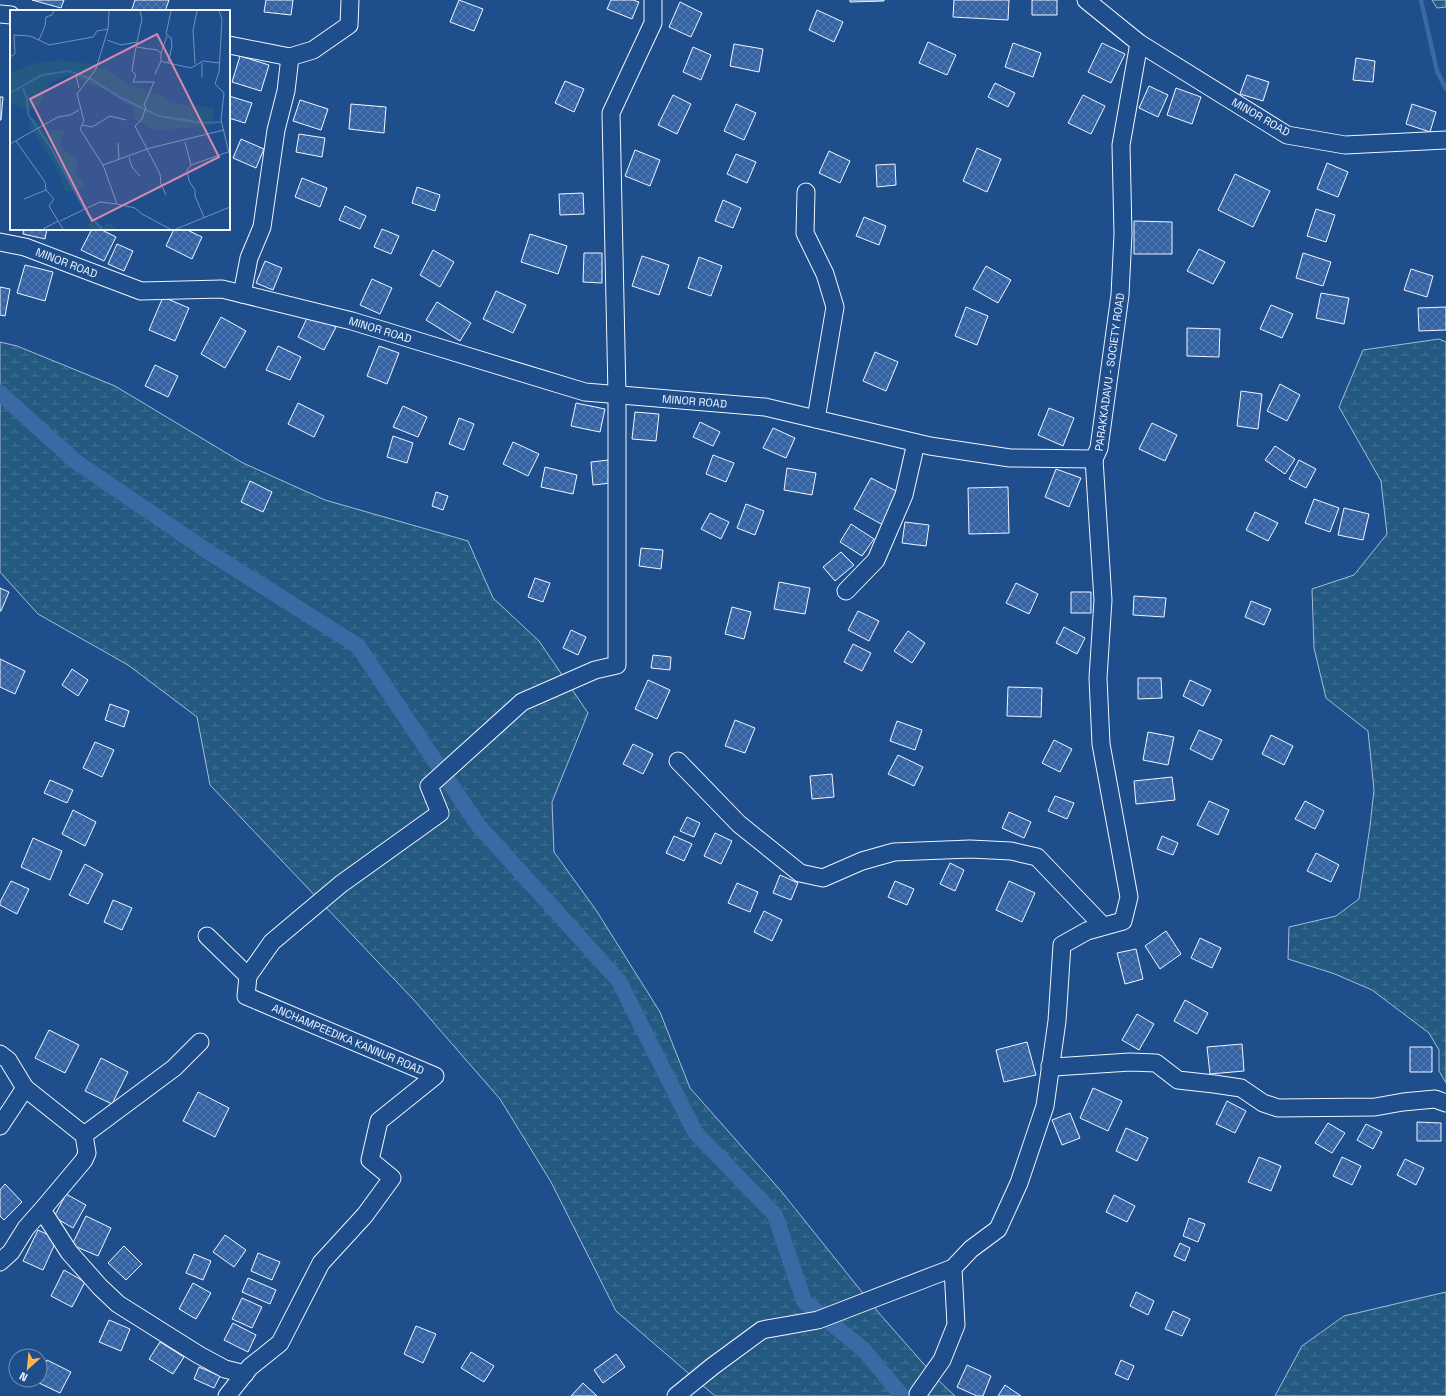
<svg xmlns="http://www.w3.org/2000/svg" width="1446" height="1396" viewBox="0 0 1446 1396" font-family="'Space Grotesk',sans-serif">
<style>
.wetland{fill:url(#wetland-marsh);stroke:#a8bbd7}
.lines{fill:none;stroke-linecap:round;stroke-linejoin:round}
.stream{stroke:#3b69a3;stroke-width:4.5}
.canal{stroke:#3b69a3;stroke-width:16}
.building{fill:url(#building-cross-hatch);stroke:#f2f6ff}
.minor-casing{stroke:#f2f6ff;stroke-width:19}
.minor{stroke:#1f4e8c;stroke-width:17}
.labels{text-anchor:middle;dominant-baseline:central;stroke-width:3;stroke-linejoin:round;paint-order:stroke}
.street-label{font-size:11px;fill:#f2f6ff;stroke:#1f4e8c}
.inset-river{fill:none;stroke:#3b69a3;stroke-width:2}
.inset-road{fill:none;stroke:#7391ba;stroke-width:1}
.view{fill:#da87ad;fill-opacity:0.15;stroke:#da87ad;stroke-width:2}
.inset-edge{fill:none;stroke:#f2f6ff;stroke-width:2}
</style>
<defs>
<pattern id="wetland-marsh" width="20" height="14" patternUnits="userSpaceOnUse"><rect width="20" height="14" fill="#245a82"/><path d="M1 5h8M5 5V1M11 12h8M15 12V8" fill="none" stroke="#447295"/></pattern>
<pattern id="building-cross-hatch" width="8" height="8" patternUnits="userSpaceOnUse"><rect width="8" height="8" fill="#3563a3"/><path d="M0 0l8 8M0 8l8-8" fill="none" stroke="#537ab1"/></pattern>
</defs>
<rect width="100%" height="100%" fill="#1f4e8c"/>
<path class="wetland" d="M1432,0H1446V7L1437,8Z
M1439,339L1446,342V1083L1439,1071V1050L1429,1033L1372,990L1335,974L1288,959L1289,927L1336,916L1359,899L1370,826L1374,790L1368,731L1326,698L1314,648L1312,589L1354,575L1387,534L1381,481L1339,407L1363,350Z
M0,342L17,346L115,386L243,463L325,500L468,541L493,598L539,641L588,713L552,802L554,852L596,910L660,1012L690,1088L781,1191L878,1312L937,1379L955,1396H715L616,1311L551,1182L500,1099L413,999L210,785L197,717L128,665L38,614L0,572Z
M1446,1292V1396H1275L1302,1346L1344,1316Z"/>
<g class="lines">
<path class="stream" d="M1421,0L1437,71L1446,89"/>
<path class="canal" d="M0,393L75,461L207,551L358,646L478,825L619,981L695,1132L775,1215L804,1301L864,1350L902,1396"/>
</g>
<path class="building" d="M32,0H64L61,8Z
M135,0H169L165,11H137L132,9Z
M266,0H293L291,15L264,12Z
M459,0L483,9L474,31L450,22Z
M611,0H633L639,2L632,19L607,9Z
M850,0H884V1L850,2Z
M954,0H1009L1008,20L953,17Z
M1032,0H1057V15H1032Z
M680,2L702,13L691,37L669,27Z
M817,10L843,22L834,42L809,30Z
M928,42L956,55L947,75L919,63Z
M1013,43L1041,53L1033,77L1005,67Z
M1102,43L1125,54L1111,83L1088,72Z
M734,44L763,49L759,72L730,66Z
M693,47L711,55L701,80L683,72Z
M240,56L269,65L261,91L232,82Z
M1356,58L1375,61L1373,82L1353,80Z
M1247,75L1269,82L1263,101L1240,94Z
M565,81L584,89L574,112L555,103Z
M995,83L1015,93L1008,107L988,97Z
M1149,86L1168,95L1158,117L1139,108Z
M1176,88L1201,97L1192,124L1167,115Z
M673,95L691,104L677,134L658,125Z
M1083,95L1105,106L1091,134L1068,123Z
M229,96L252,103L245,123L229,118Z
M0,97H3L1,120H0Z
M300,100L328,109L321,130L293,121Z
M351,104L386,107L384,133L349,129Z
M736,104L756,113L744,140L724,131Z
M1412,104L1436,112L1430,132L1406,124Z
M299,134L325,138L322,157L296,152Z
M241,139L264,149L256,168L233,158Z
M977,148L1001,159L987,192L963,181Z
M635,150L660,160L650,186L625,176Z
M829,151L850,161L840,183L819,173Z
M736,154L756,162L747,183L727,174Z
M1327,163L1348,172L1338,197L1317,189Z
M895,164L896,185L877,187L876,165Z
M1235,174L1270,191L1253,227L1218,210Z
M302,178L327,188L320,207L295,197Z
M417,187L440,195L435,211L412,203Z
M583,193L584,214L560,215L559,194Z
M723,200L741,208L733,228L715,221Z
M345,206L366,216L360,229L339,220Z
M1316,209L1335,215L1326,242L1307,236Z
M864,217L886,226L879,245L856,236Z
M1134,221L1172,222V254H1134Z
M24,229H47L45,239L23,234Z
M92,229H100L116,237L104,261L81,250Z
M174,229H185L202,237L192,259L166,246Z
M382,229L399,236L391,254L374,247Z
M530,234L567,246L558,274L521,262Z
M117,244L133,251L124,271L108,264Z
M1199,249L1225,262L1213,284L1187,271Z
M433,250L454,262L440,287L420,275Z
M584,253H602V283L583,282Z
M1303,253L1331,262L1323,286L1296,278Z
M642,256L669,265L659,295L632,286Z
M699,257L722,266L711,296L688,288Z
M265,261L282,268L273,290L256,283Z
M25,265L53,272L45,301L17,293Z
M986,266L1011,280L998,303L973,289Z
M1411,269L1433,276L1427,297L1404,290Z
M372,279L392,288L380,314L360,305Z
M0,287L10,289L5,316L0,315Z
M496,291L526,305L513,333L483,319Z
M1321,293L1349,298L1344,324L1316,318Z
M163,297L189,308L175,341L149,330Z
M437,302L471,323L460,341L426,320Z
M1271,305L1293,314L1282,338L1260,329Z
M966,307L988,316L977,345L955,336Z
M1446,307V330L1419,331L1418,308Z
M309,314L336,327L324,350L298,337Z
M221,317L246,331L225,368L201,354Z
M1187,328L1220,329L1219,357L1187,356Z
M278,346L301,357L290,380L266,370Z
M379,346L399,353L387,384L367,376Z
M875,352L898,362L886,391L863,381Z
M155,365L178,376L168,397L145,386Z
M1280,384L1300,395L1287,421L1267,411Z
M1241,391L1262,394L1258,429L1237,426Z
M298,403L324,416L314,437L288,424Z
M576,403L605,409L600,432L571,426Z
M403,406L427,417L418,437L393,427Z
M1049,408L1074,418L1063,446L1038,435Z
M635,412L659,414L656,441L632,439Z
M459,418L474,424L464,450L449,444Z
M700,422L720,432L713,446L693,437Z
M1152,423L1177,435L1165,461L1139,449Z
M773,428L795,438L786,458L763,448Z
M393,436L413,443L407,463L387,457Z
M513,442L539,454L528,476L503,464Z
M1275,446L1295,459L1285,474L1265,460Z
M713,455L734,463L726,482L706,474Z
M609,460L611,483L593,485L591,462Z
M1299,460L1316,469L1306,488L1289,479Z
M545,467L577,475L573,494L541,487Z
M787,468L816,473L812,495L784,490Z
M1056,469L1081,478L1069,507L1045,497Z
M871,478L900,493L883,525L854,509Z
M250,481L272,492L263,512L241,502Z
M1008,487L1009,533L969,534L968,488Z
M436,492L448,496L443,510L432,506Z
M1314,499L1339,508L1330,532L1305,523Z
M746,504L764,511L755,535L737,528Z
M1344,508L1369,514L1363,540L1338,535Z
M1255,512L1278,523L1268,541L1246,530Z
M710,513L729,522L721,539L701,529Z
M905,522L929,525L926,546L902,543Z
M851,524L874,539L862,556L840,542Z
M641,548L663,550L661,569L639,566Z
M841,552L854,565L835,581L823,567Z
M535,578L550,583L543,602L528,597Z
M779,582L810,588L805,614L774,609Z
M1016,583L1038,594L1029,614L1006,603Z
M0,588L9,592L1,611H0Z
M1071,592H1091V613H1071Z
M1134,596L1166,598L1164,617L1133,615Z
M1251,601L1271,609L1264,625L1245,617Z
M732,607L751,612L744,639L725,634Z
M858,611L879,621L869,641L848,630Z
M1064,627L1085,638L1077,654L1056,643Z
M571,630L586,637L578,655L563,648Z
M908,631L925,643L912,663L894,651Z
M853,644L871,653L862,671L844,662Z
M653,655L671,657L670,670L651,668Z
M0,659L25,671L15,694L0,687Z
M72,669L88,680L78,696L62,685Z
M1138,678H1161L1162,698L1138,699Z
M648,680L670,690L657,719L635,709Z
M1190,680L1211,690L1203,706L1183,696Z
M1008,687L1042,688L1041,717L1007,716Z
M110,704L129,711L124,727L105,720Z
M735,720L755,728L745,753L725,746Z
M897,721L922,730L915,750L890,741Z
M1199,730L1222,740L1212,760L1190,749Z
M1148,732L1174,737L1168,765L1143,760Z
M1271,735L1293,746L1284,765L1262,754Z
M1054,740L1072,749L1060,772L1042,763Z
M95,742L114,750L102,777L83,768Z
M633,744L653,754L643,774L623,764Z
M898,755L923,767L914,786L888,774Z
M832,774L834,797L812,799L810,776Z
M1172,777L1175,800L1136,804L1134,781Z
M50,780L73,790L67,803L44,793Z
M1055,796L1074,803L1067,819L1048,811Z
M1209,801L1229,810L1218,835L1197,825Z
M1305,801L1324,811L1315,829L1295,819Z
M73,810L96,822L85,846L62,834Z
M1009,812L1031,822L1024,838L1002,828Z
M687,817L700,823L694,837L680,831Z
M715,833L732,841L721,864L704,856Z
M674,836L692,844L684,861L666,853Z
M1162,836L1178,843L1173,855L1157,849Z
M33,838L62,851L50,880L21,867Z
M1316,853L1339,865L1331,882L1307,871Z
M950,863L964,870L955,891L940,884Z
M85,864L103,874L88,904L69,895Z
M780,875L798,883L791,900L773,893Z
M11,881L29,889L17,914L0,905V902Z
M895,881L914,889L907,905L888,897Z
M1009,881L1035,893L1022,922L996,910Z
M737,883L758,892L750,912L728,903Z
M113,900L132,908L122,930L104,922Z
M764,911L782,920L772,941L754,932Z
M1166,931L1181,954L1160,969L1145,946Z
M1200,938L1221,948L1212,968L1191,958Z
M1136,949L1143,979L1125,984L1117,953Z
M1185,1000L1208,1013L1197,1034L1174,1021Z
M1137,1014L1154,1024L1139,1050L1122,1040Z
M49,1030L79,1045L65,1073L35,1058Z
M1027,1042L1036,1075L1004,1082L996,1050Z
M1242,1044L1244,1071L1210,1074L1207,1047Z
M1410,1047H1432V1072H1410Z
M101,1058L128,1072L112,1104L85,1091Z
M1093,1088L1122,1101L1108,1131L1080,1118Z
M198,1092L229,1108L215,1137L183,1121Z
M1227,1101L1246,1111L1235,1133L1216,1124Z
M1070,1113L1080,1138L1062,1145L1052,1120Z
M1417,1122L1441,1123V1141H1417Z
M1328,1123L1345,1133L1332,1153L1315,1143Z
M1366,1124L1382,1132L1373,1149L1357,1140Z
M1126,1128L1148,1138L1137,1161L1116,1151Z
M1259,1157L1281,1166L1271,1191L1248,1182Z
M1342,1157L1361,1166L1352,1185L1333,1176Z
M1405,1159L1424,1168L1416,1185L1397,1175Z
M5,1184L22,1202L4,1220L0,1216V1190Z
M66,1194L86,1205L73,1228L54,1217Z
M1114,1195L1135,1206L1127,1222L1106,1212Z
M86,1216L111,1228L98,1256L72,1245Z
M1189,1218L1205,1224L1198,1242L1183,1236Z
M38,1230L57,1239L43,1270L23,1261Z
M225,1235L246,1250L234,1267L213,1252Z
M1180,1243L1190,1248L1185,1261L1174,1256Z
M124,1246L142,1264L126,1280L108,1263Z
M258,1253L280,1262L272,1280L251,1271Z
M194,1254L211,1261L203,1280L186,1273Z
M64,1270L85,1282L72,1307L51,1296Z
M248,1278L276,1290L270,1304L242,1292Z
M193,1283L211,1293L196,1319L179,1309Z
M1136,1292L1154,1301L1148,1315L1130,1306Z
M242,1298L262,1307L252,1328L232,1319Z
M1173,1311L1190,1319L1182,1336L1165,1329Z
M109,1320L130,1329L121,1351L99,1342Z
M233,1323L256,1335L248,1352L224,1340Z
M416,1326L436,1334L423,1363L404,1354Z
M160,1342L184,1357L173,1374L149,1359Z
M471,1352L494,1366L484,1382L461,1368Z
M616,1354L625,1367L603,1383L594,1370Z
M47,1360L71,1372L60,1393L37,1382L38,1380H40V1375Z
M1121,1360L1134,1366L1128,1380L1115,1374Z
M967,1365L991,1376L983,1396H977L957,1387Z
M199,1367L220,1376L214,1388L194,1379Z
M583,1383L597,1396H571Z
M1005,1385L1021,1396H998Z"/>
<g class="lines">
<defs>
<g id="minor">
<path d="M0,14L11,15"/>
<path d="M1139,43L1287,135L1345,145L1446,140"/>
<path d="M229,45L290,57"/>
<path d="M806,192L805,233L825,274L835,307L816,419"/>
<path id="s1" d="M0,242L25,247L141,291L222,289L352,321L585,392L765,407L930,446L1010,458L1094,459L1099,448L1120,295L1123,234L1121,145L1139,43L1086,0"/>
<path d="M242,294L249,258L262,227L276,130L286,91L290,57L313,50L349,25L350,0"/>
<path d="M846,591L876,560L904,495L916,443"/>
<path d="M678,761L739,824L800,873L823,878L862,861L894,852L970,849L1011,851L1037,857L1103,926"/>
<path d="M207,936L248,976"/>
<path d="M0,1054L8,1060L25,1088L0,1126"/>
<path d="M1050,1066L1054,1067L1130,1062L1156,1063L1178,1080L1214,1084L1241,1088L1263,1103L1278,1108L1375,1107L1403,1102L1435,1099L1446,1103"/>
<path d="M25,1088L84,1135L174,1068L200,1042"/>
<path d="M84,1135L87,1153L84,1160L42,1210L69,1252L100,1287L118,1304L199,1355L225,1369L245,1374"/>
<path d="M0,1262L11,1252L26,1228L42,1210"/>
<path d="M918,1394L942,1360L956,1325L953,1268"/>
<path d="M227,1396L250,1367L280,1343L321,1263L365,1215L392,1178L370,1160L379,1121L435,1076L246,996L248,976L272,942L341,884L440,813L429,786L522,702L595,670L617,665V395L611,113L653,23V0"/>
<path d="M676,1396L713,1366L762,1330L818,1320L953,1268L971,1249L998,1229L1019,1183L1045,1106L1057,1021L1062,945L1087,931L1123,921L1129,897L1101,744L1098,678L1103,600L1094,459"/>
</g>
</defs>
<use href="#minor" class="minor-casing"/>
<use href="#minor" class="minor"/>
</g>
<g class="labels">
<g class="street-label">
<text transform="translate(1261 117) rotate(30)">MINOR ROAD</text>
<text stroke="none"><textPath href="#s1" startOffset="70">MINOR ROAD</textPath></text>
<text stroke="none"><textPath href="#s1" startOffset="394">MINOR ROAD</textPath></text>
<text stroke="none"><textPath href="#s1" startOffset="1212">PARAKKADAVU - SOCIETY ROAD</textPath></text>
<text stroke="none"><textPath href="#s1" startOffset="718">MINOR ROAD</textPath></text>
<text transform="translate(348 1039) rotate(23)">ANCHAMPEEDIKA KANNUR ROAD</text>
</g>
</g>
<g transform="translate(10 10)">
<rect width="220" height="220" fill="#1f4e8c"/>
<path d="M49,50L74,53L96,59L116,73L155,87L160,93L204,98L203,114L192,117L144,120L126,110L122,97L100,82L57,65L43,71L35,79L32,91L24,99L18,101L0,92V63L26,53ZM24,109L38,120H53L55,123L50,129L53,139L65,149L68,154L64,162L73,171L74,177L68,181H56L54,179L47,158L25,123L17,115ZM83,210L93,216L100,212L106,219H81L77,214Z" fill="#245a82"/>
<path class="inset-river" d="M13,78L17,89L18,104L41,138L75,200M0,83L32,65L59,61L81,69L111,88L149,106L193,113L211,112M76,202L92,219"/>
<path class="inset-road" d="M130,1L132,9L125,42L122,61L126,65L123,72H144L134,95L136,97L132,109L125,116L150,164L151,174L156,185M161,1L156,24L161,28L162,36L158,53L181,58L193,51L209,53M209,1L212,9L209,62L205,74L214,83L211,110L220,147M29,30L39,35L83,27L87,21L98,19L99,1M97,30L111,35L127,32M126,37L147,40L151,43V51M151,43L157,26M0,47L5,44L4,25L20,26L29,30L35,16L36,7L42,5L44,1M185,54L183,20L187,1M145,64L151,51L158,53M66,66L69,78M192,67V53M72,115L82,117L100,106L116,110M6,131L35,172L36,180L44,189L39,196L53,219M175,132L181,155L177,160L179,171L185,180V186L194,207M108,133L109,149M0,134L48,107L60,105L69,100M119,147L122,157L130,166M93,155L70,119L74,111L67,84L86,59L98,19M181,155L218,142M14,189L36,180M50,211L90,192L107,194M33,219L48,211M160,219L132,204L125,198L107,194L93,155L140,138L214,120M166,219L220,197"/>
<path class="view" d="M147,24L209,147L82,211L20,89Z"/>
<rect width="220" height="220" class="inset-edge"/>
</g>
<g transform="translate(28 1368) rotate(207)"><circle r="19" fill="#1f4e8c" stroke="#7391ba"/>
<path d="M0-3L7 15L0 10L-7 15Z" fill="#ffb74d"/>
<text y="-6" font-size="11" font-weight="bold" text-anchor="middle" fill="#f2f6ff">N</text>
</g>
</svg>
